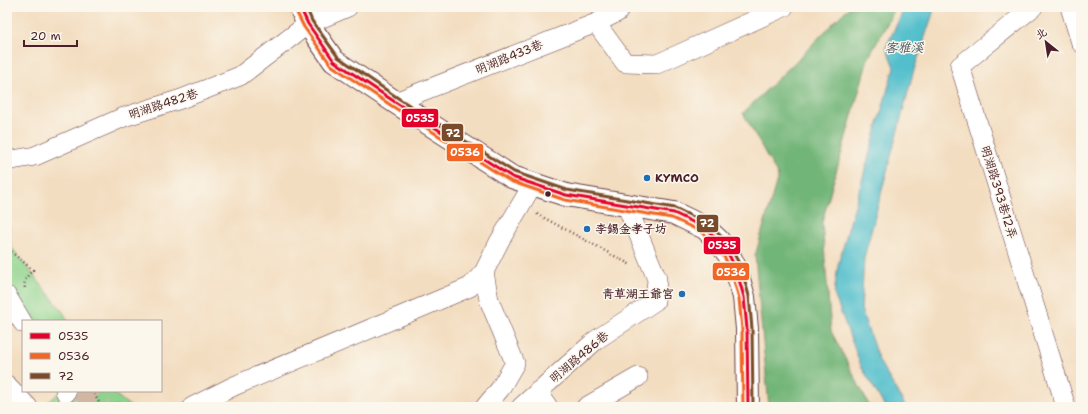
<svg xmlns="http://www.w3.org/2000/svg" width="1088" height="414" viewBox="0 0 1088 414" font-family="'Shantell Sans','LXGW WenKai TC',sans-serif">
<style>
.green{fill:#8ed38d;stroke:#6c795c}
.forest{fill:#72b578;stroke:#5e6a52}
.water{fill:#52bfcc;stroke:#4e6f7c}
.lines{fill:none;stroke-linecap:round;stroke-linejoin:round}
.minor-tunnel{stroke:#d1b7a2;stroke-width:19;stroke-dasharray:19 10;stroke-linecap:butt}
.minor-casing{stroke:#633c41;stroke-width:20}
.major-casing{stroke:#633c41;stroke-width:24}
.path{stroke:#633c41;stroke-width:2.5;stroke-dasharray:1 3;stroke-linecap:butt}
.minor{stroke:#fff;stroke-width:19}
.major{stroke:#fff;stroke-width:22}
.bus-1-casing{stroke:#fbf7ec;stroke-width:6}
.bus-2-casing{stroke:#fbf7ec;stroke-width:6}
.bus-3-casing{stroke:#fbf7ec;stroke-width:6}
.bus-1{stroke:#e4002b;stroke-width:3}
.bus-2{stroke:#f26522;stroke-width:3}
.bus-3{stroke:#7a4b2a;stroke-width:3}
.poi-dot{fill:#1f6fb2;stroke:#fbf7ec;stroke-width:1.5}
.bus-dot{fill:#4a1f2b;stroke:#fbf7ec;stroke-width:1.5}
.labels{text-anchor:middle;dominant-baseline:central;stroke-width:3;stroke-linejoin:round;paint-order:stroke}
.street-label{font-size:12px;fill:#4a1f2b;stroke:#fbf7ec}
.poi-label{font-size:12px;font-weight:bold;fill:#4a1f2b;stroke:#fbf7ec;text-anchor:start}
.water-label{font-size:13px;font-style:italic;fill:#4d5763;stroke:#fbf7ec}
.line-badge{stroke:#fbf7ec;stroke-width:1.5}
.badge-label{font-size:11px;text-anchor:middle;font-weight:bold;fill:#fff}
</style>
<rect width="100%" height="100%" fill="#fbf7ec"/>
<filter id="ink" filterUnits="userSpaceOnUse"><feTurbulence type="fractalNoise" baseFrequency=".025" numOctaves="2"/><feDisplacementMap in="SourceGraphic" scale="8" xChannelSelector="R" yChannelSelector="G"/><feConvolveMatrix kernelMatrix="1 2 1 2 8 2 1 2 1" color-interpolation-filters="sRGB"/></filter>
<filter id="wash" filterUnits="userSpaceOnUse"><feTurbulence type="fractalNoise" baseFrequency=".012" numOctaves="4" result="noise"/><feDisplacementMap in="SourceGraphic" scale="16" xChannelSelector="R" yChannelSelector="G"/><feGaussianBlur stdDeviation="0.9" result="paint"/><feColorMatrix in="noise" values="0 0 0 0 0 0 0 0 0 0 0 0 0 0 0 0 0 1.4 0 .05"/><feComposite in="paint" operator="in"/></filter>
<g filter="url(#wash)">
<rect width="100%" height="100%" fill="#f3ddc0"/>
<path class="green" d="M7,189L11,247L63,312L68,321H24L7,285Z
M61,391H111L131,407H43Z"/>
<path class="forest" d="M849,7H896L868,59L822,222L831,331L870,407H769L755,256L778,176L743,113L795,62Z"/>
<path class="water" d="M905,7H935L913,73L864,258L861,309L879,361L906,407H885L861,366L834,294L838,265L894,67L886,47Z"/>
</g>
<g filter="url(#ink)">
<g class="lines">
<path class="minor-tunnel" d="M79,391L105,407"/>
<defs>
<path id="minor" d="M1033,7L960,66L1066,407
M1070,7L1081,43
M596,23L625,63L657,64L784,7
M395,102L596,23L618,12L620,7
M7,161L35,156L124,117L181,99L240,76L308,24L348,7
M7,296L23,323
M7,385L28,407
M65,391L66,393
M538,391L548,407
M192,407L234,386L470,287L484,272
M485,407L500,389L515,363L489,300L484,272L499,242L533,184
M521,407L596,340L655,301L657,279L626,204
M586,407L638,377"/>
<path id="major" d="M300,7L308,24L334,61L395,102L512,177L566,195L674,213L705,228L718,240L729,255L736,269L744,297L747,329L748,407"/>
</defs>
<use href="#minor" class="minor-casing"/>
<use href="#major" class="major-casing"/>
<path class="path" d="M537,214L631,265
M7,245L10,251L33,270C28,275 23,280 25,288
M92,391L102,407"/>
<use href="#minor" class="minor"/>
<use href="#major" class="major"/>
<defs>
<path id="bus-1" d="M300,7L308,24L334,61L395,102L512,177L566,195L674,213L705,228L718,240L729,255L736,269L744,297L747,329L748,407"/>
<path id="bus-2" d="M295,9L304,27L331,65L392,106L510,181L565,200L672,218L702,232L714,243L725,258L731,271L739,298L742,329L743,407"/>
<path id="bus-3" d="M306,7L312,21L338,57L398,98L514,172L567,190L675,208L708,224L722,237L733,252L741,267L749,296L752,329L753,407"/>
</defs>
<use href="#bus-1" class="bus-1-casing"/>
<use href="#bus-2" class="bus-2-casing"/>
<use href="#bus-3" class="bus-3-casing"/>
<use href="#bus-1" class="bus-1"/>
<use href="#bus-2" class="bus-2"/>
<use href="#bus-3" class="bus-3"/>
</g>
</g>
<g class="poi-dot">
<circle cx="647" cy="178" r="4"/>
<circle cx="587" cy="229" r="4"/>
<circle cx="682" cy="294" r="4"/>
</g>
<circle class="bus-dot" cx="548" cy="194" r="3.5"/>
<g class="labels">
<g class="street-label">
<text transform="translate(509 57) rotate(-22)">明湖路433巷</text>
<text transform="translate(163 104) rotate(-18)">明湖路482巷</text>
<text transform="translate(999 192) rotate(73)">明湖路393巷12弄</text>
<text transform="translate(579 357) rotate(-40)">明湖路486巷</text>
</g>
<g class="poi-label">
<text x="655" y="178">KYMCO</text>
<text x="595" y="229">李錫金孝子坊</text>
<text x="674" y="294" text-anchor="end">青草湖王爺宮</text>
</g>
<g class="water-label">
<text x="904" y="47">客雅溪</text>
</g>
</g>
<g class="line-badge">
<rect x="401" y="108" width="38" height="20" rx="4" fill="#e4002b"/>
<rect x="441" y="123" width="23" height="19" rx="4" fill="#7a4b2a"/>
<rect x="446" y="143" width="38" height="19" rx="4" fill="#f26522"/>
<rect x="696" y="214" width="23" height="19" rx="4" fill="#7a4b2a"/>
<rect x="703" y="236" width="38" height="19" rx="4" fill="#e4002b"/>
<rect x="712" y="262" width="38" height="19" rx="4" fill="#f26522"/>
</g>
<g class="badge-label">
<text x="420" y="122">0535</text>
<text x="453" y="137">72</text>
<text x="465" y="156">0536</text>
<text x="707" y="227">72</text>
<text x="722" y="249">0535</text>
<text x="731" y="276">0536</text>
</g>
<rect width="1088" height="414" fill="none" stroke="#fbf7ec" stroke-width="24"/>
<rect x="22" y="320" width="140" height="72" fill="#fbf7ec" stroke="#b4a19f"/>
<rect x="30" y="333" width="20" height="6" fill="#e4002b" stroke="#b4a19f"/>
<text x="58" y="340" font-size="12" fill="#4a1f2b">0535</text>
<rect x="30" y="353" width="20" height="6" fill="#f26522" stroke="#b4a19f"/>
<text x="58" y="360" font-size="12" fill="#4a1f2b">0536</text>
<rect x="30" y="373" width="20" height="6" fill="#7a4b2a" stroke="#b4a19f"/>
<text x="58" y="380" font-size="12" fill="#4a1f2b">72</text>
<g transform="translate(1046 42) rotate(330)" stroke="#fbf7ec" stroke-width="3" paint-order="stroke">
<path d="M0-3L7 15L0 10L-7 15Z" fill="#4a1f2b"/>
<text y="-6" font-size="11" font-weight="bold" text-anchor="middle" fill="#4a1f2b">北</text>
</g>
<path d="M24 40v6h53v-6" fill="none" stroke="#4a1f2b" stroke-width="2"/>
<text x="30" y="40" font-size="12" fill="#4a1f2b" stroke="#fbf7ec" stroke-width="3" paint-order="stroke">20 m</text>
</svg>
